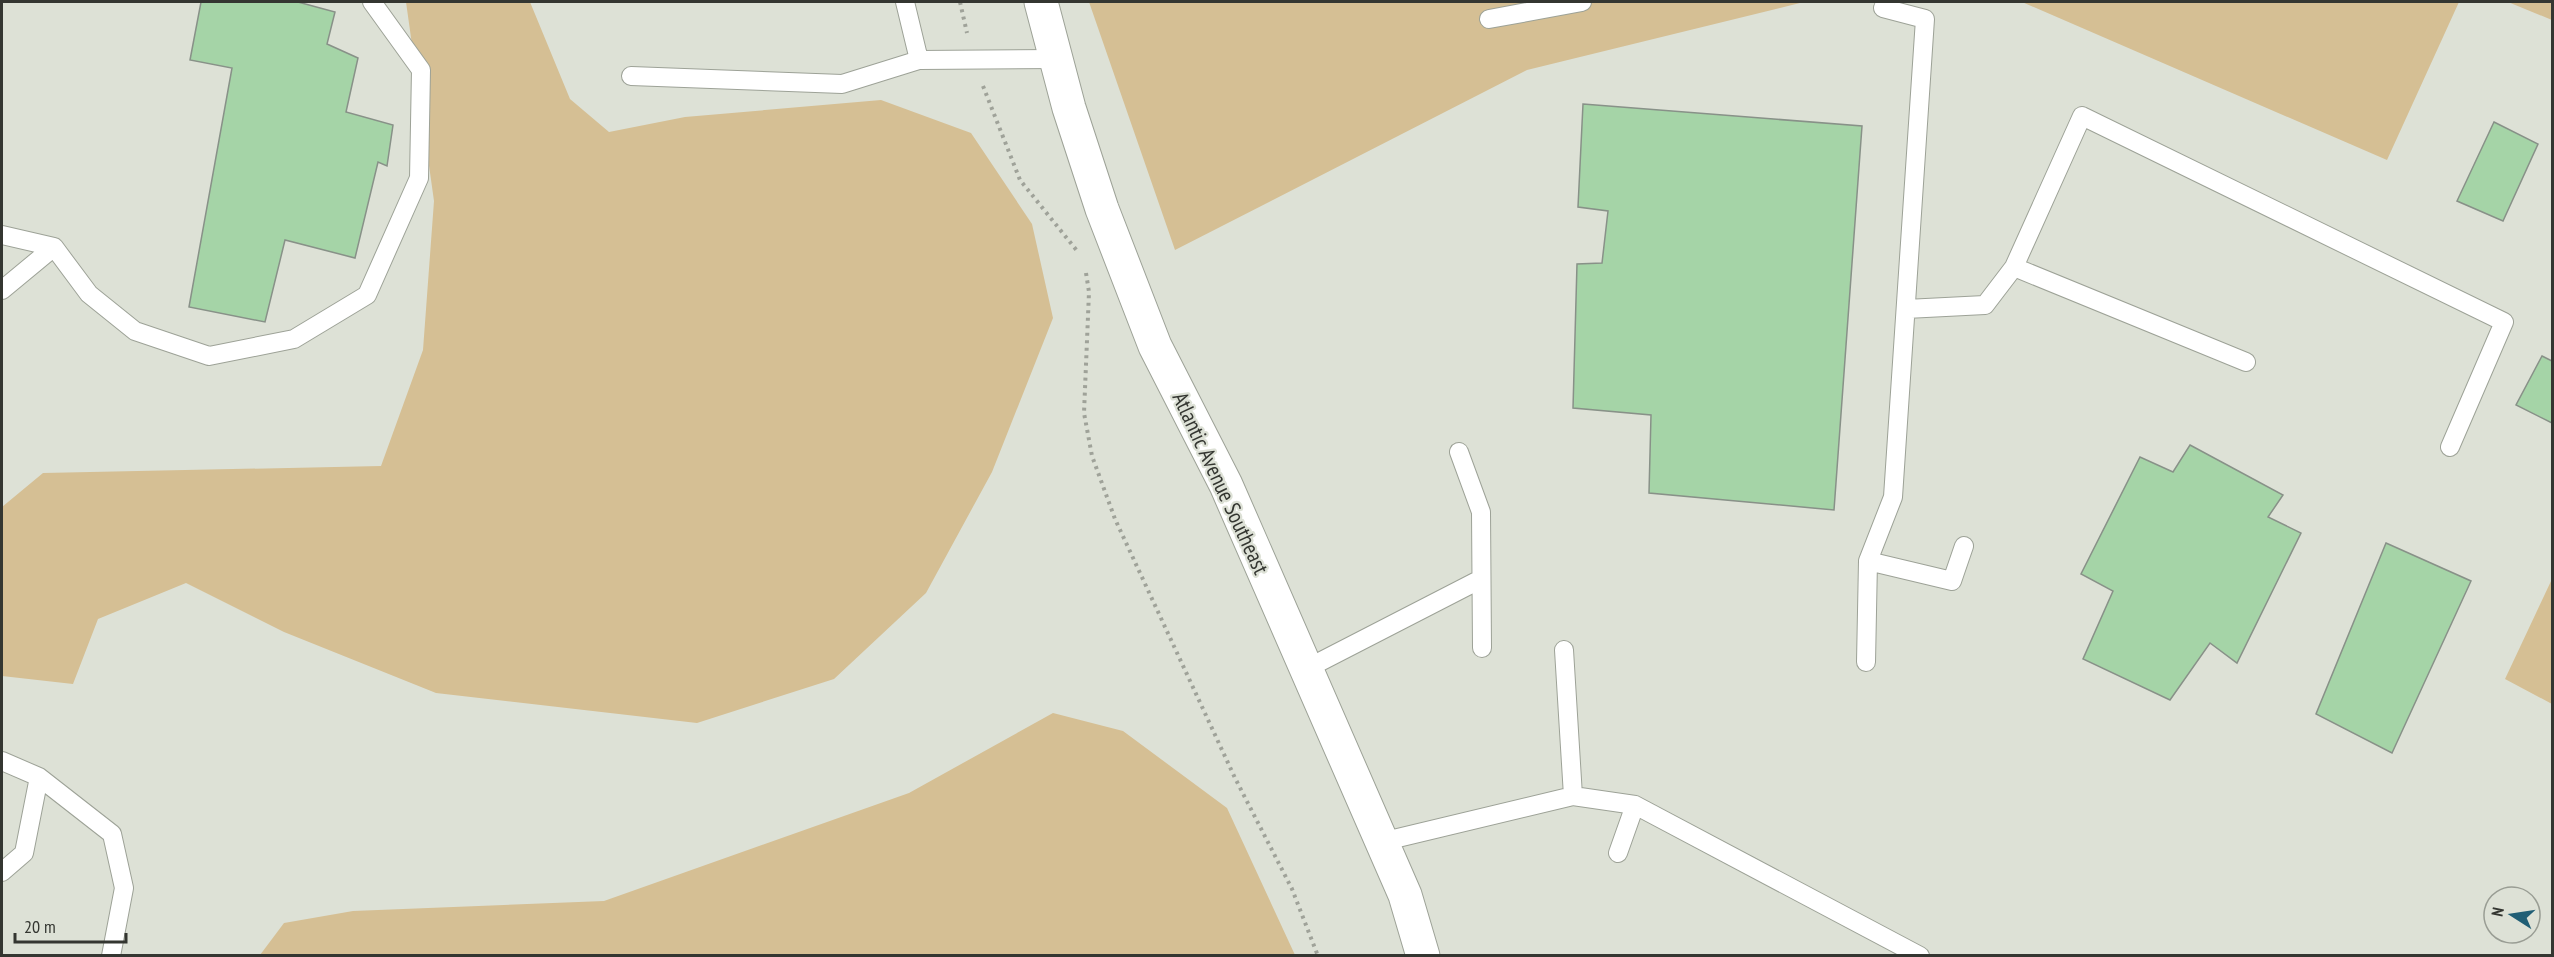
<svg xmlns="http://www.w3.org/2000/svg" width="2554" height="957" viewBox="0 0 2554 957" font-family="'PT Sans Narrow',sans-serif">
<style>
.green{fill:#d5bf94}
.building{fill:#a5d4a7;stroke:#889188;stroke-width:1.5}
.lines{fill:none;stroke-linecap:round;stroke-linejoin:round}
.lane-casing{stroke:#9da297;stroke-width:20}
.street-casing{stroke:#9da297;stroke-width:35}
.path{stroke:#9fa299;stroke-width:4;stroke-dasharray:3 4.5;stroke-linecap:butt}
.lane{stroke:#fff;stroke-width:18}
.street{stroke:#fff;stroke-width:33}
.labels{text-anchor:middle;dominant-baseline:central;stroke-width:4.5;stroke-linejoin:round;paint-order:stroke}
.street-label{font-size:22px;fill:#343631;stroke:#dde1d6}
</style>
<rect width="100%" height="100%" fill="#dde1d6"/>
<path class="green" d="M406,2H530L570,99L609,132L685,117L881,100L971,133L1032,224L1053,318L992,472L926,593L834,679L697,723L436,693L284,632L186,583L98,619L73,684L2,676V507L43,473L381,466L423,350L434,201Z
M1089,2H1804L1527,70L1175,250Z
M2022,2H2459L2387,160Z
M2508,2H2552V20Z
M2552,579V704L2505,679Z
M1053,713L1123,731L1227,808L1295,955H260L284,923L353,911L604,901L909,793Z"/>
<path class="building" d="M201,2H298L335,12L327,44L358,58L346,112L393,125L387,166L378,162L355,258L285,240L265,322L189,307L232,68L190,60Z
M1583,104L1862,126L1834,510L1649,493L1651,415L1573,408L1577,264L1602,263L1608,211L1578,207Z
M2494,122L2538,144L2503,221L2457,201Z
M2542,356L2552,361V423L2516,405Z
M2190,445L2283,495L2268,517L2301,533L2237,663L2210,643L2170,700L2083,659L2113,591L2081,574L2140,457L2173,472Z
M2386,543L2471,581L2392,753L2316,714Z"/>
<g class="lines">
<defs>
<path id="lane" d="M905,2L919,60
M1489,19L1582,2
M631,76L842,84L919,60L1056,59
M2,235L54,247L89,294L135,331L209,356L294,339L367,295L419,178L421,70L372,2
M2014,267L2246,362
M2,290L54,247
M1906,309L1985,305L2014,267L2082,116L2504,322L2450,447
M1459,452L1481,512L1482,648
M1868,561L1952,581L1964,546
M1564,650L1573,796
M1866,662L1868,561L1893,497L1925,19L1883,8
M1306,669L1481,579
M2,761L39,777L112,834L124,888L111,956
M1381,842L1573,796L1635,805L1920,956
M1618,853L1635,805
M2,872L24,853L39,777"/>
<path id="street" d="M1041,2L1069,108L1102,209L1155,346L1226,485L1405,895L1423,956"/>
</defs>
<use href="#lane" class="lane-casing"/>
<use href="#street" class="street-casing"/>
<path class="path" d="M960,2L967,33
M983,86L1020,180L1078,252
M1086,273L1089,292L1084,413L1092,456L1115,519L1235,778L1292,889L1318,956"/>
<use href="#lane" class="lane"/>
<use href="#street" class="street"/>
</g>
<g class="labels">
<g class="street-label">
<text transform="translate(1221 483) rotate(65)">Atlantic Avenue Southeast</text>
</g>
</g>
<rect width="2554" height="957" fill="none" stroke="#343631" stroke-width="6"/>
<g transform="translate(2512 915) rotate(282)"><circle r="28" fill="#dde1d6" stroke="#999d94" stroke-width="1.5"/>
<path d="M0-4.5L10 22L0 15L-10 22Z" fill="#205e75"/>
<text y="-9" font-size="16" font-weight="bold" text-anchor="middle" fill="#343631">N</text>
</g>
<path d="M15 933v9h111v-9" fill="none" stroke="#343631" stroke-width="3"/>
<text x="24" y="933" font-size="18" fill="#343631" stroke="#dde1d6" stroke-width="4.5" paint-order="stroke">20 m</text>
</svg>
